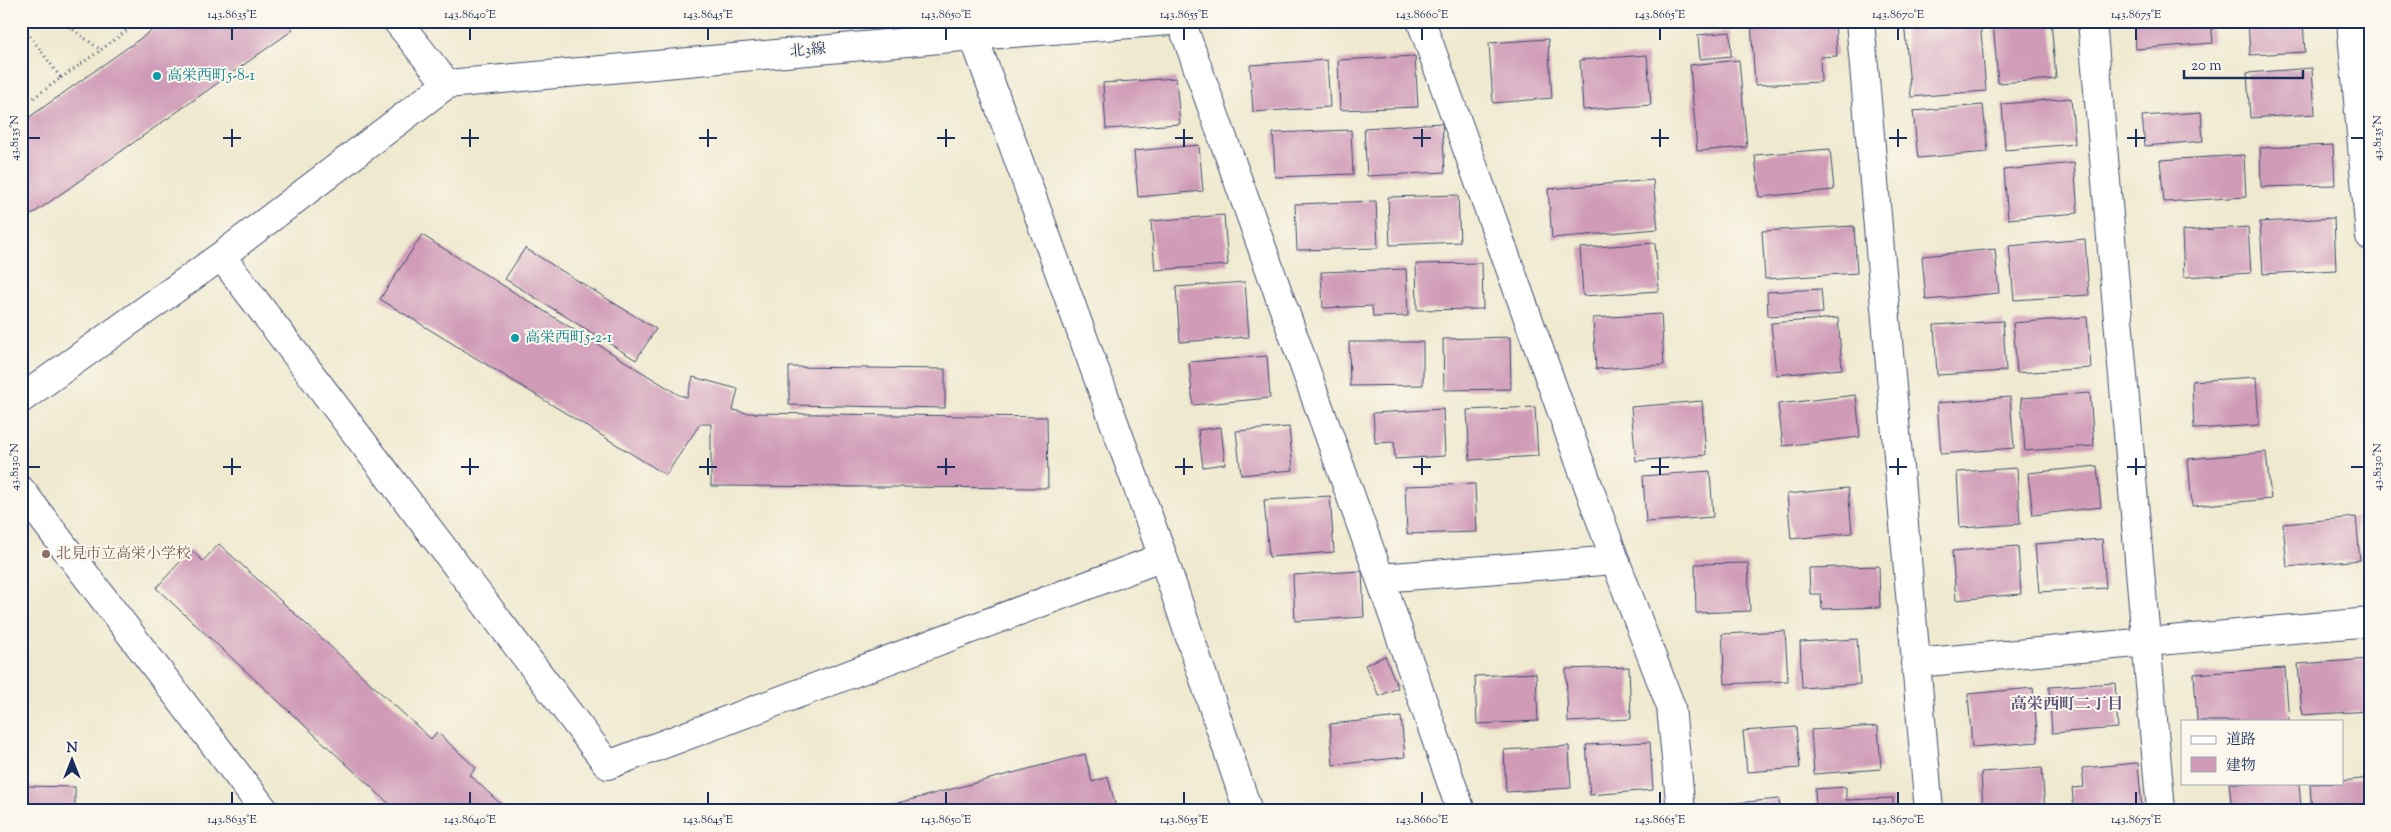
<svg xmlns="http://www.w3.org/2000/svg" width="2391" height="832" viewBox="0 0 2391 832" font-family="'Sorts Mill Goudy','Noto Serif JP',serif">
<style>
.building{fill:#d09bb7}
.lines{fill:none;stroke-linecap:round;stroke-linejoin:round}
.minor-casing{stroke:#3b4b6f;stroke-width:30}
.tertiary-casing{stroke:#3b4b6f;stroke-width:30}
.path{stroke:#3b4b6f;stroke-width:3;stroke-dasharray:1 4;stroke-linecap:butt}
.minor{stroke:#fff;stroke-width:28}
.tertiary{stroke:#fff;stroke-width:28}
.ticks{fill:none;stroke:#1b2f5e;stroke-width:2}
.culture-dot{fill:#0f9aa8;stroke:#fbf7ec;stroke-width:2}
.education-dot{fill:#8d6e63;stroke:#fbf7ec;stroke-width:2}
.labels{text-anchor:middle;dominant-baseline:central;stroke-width:4;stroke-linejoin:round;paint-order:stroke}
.street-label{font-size:15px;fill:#1b2f5e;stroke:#fbf7ec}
.culture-label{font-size:15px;fill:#0d838f;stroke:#fbf7ec;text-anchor:start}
.education-label{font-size:15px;fill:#785e54;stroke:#fbf7ec;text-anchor:start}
.neighbourhood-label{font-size:16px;font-weight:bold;fill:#5a557d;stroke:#fbf7ec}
.neatline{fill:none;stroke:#1b2f5e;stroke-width:2}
.ticks-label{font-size:12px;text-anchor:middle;fill:#1b2f5e}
</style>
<rect width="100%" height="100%" fill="#fbf7ec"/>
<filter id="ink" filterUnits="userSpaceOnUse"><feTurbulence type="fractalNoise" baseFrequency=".02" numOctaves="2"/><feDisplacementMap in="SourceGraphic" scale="10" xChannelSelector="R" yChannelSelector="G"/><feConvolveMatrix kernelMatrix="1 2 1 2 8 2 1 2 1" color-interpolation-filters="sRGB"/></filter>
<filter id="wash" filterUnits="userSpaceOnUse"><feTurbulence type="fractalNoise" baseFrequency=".0096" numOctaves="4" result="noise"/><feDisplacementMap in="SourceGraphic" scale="20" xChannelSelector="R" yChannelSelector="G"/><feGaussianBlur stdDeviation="1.12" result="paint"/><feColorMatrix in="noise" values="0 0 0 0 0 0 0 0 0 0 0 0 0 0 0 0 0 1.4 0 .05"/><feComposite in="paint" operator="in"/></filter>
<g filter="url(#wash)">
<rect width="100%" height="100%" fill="#efe9cf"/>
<g id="blocks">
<path class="building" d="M165,21H287L293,30L21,222V123Z
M1835,21L1837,56L1820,57L1821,82L1755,85L1751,22Z
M1904,21H1980L1986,91L1911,97Z
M1993,21H2051L2056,79L1998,83Z
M2134,21H2211L2213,43L2136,49Z
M2248,21H2303L2305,52L2250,55Z
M1730,32L1731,56L1700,59L1698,35Z
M1548,39L1552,98L1493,103L1489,43Z
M1647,55L1651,105L1583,110L1580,60Z
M1415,56L1418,107L1340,110L1338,60Z
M1327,60L1330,107L1253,112L1250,65Z
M1739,60L1747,147L1697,151L1690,65Z
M2312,68L2315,114L2250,118L2247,73Z
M1176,78L1180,124L1106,129L1103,83Z
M2071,98L2075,144L2005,150L2002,104Z
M1983,105L1988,152L1918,158L1913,111Z
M2201,112L2203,141L2145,146L2142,116Z
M1442,123L1445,172L1367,176L1364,128Z
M1351,130L1353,174L1275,177L1273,133Z
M1199,145L1203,191L1138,197L1134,151Z
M2333,145L2335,185L2261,187L2260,148Z
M1830,149L1834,190L1759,197L1755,155Z
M2244,155L2246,197L2164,202L2160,160Z
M2074,163L2078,213L2008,219L2004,170Z
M1653,180L1658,229L1552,238L1548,189Z
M1458,195L1460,242L1390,245L1388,197Z
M1376,201L1378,248L1297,250L1295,204Z
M1224,215L1228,265L1155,270L1151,221Z
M2334,218L2336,270L2263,274L2260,222Z
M1854,226L1857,273L1765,279L1762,231Z
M2248,227L2251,273L2184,277L2182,231Z
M422,235L679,395L687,397L693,377L738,389L733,410L747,413L1047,417L1048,488L711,486V424H700L666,475L380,299Z
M2085,239L2089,295L2014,300L2009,246Z
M1655,243L1659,291L1583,296L1580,248Z
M525,248L656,329L636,360L505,279Z
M1995,249L1999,293L1926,300L1922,256Z
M1482,263L1483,309L1417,310L1416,264Z
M1406,269L1408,316L1373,317L1372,306L1323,308L1321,272Z
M1245,282L1249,337L1180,342L1176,287Z
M1821,289L1823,313L1768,316L1767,292Z
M1661,314L1664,365L1596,369L1593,318Z
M2087,317L2091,368L2017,373L2013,323Z
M1838,318L1842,369L1776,375L1771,323Z
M2003,321L2006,371L1937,375L1934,325Z
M1510,337L1511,389L1444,390L1443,339Z
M1349,342H1423V385L1350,386Z
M1267,356L1270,398L1193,405L1189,362Z
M789,367L945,369V408L789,405Z
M2256,377L2259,425L2194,429L2192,381Z
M2090,393L2094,446L2025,451L2021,398Z
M1856,395L1860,437L1783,446L1778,404Z
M2010,397L2014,448L1941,454L1937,403Z
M1702,401L1706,455L1636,461L1631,407Z
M1535,407L1538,456L1470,460L1467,410Z
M1443,409L1445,456L1395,459L1394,442L1375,443L1373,413Z
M1221,427L1225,464L1203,467L1198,430Z
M1289,427L1293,470L1241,475L1236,431Z
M2266,452L2271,499L2192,506L2188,459Z
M2097,466L2101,507L2033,515L2028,473Z
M2017,468L2020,524L1960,528L1957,472Z
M1710,471L1713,517L1646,522L1643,476Z
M1475,484L1477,532L1407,534L1405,486Z
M1848,488L1852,533L1791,539L1787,494Z
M1330,496L1334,552L1269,557L1264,500Z
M2356,517L2360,560L2287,567L2283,524Z
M2102,539L2106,588L2039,592L2035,544Z
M219,544L431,739L437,732L476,768L470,775L508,811H397L156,588L191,550L203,561Z
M2018,546L2021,594L1956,600L1952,551Z
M1748,563L1750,611L1696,613L1695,564Z
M1879,566L1880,607L1822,609L1821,594H1810L1809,568Z
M1362,571L1364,617L1295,621L1293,575Z
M1785,631L1788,681L1725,684L1722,634Z
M1857,639L1860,684L1802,688L1800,642Z
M1385,656L1398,688L1379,696L1365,665Z
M2370,659V711L2302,715L2298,664Z
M1629,667L1631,719L1568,722L1566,669Z
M2285,668L2289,721H2197L2194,674Z
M1536,673L1538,721L1477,724L1475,676Z
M2115,683L2118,728L2052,733L2049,687Z
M2033,688L2038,742L1972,747L1968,694Z
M1401,717L1405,757L1333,765L1330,724Z
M1878,726L1881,769L1814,774L1811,730Z
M1796,727L1800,768L1747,772L1743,731Z
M1650,742L1653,790L1590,795L1586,745Z
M1569,746L1571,788L1506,792L1504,750Z
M1085,754L1092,782L1108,777L1117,811H868Z
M2138,763L2142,811H2116V807L2074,810L2072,788L2084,787L2082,768Z
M2042,768L2045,811H1983L1981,772Z
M2370,778V811H2312L2310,784L2342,783V781Z
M2229,783H2299L2301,807L2232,811Z
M21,786L75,787V811H21Z
M1846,787V800L1893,798V811H1816L1815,789Z
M1779,799L1780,811H1725V804Z"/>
</g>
</g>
<g filter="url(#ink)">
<use href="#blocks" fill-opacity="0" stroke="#3b4b6f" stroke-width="1"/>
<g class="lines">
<defs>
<path id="minor" d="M968,21L1163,557L1246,805L1245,811
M1181,21L1380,578L1461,811
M1421,21L1615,560L1671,707L1681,811
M1860,21L1929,811
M2092,21L2161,811
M2351,21L2370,236
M221,256L608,765L1163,557
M21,399L221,256L447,84
M21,490L265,811
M1380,578L1615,560
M1915,663L2370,622"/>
<path id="tertiary" d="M397,21L447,84L973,36L1170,21"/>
</defs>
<use href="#minor" class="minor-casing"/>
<use href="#tertiary" class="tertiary-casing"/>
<path class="path" d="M61,21L101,50L139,21
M21,24L61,78L21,107
M61,78L101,50"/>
<use href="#minor" class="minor"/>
<use href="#tertiary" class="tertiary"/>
</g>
</g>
<path class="ticks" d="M232,28V40M470,28V40M708,28V40M946,28V40M1184,28V40M1422,28V40M1660,28V40M1898,28V40M2136,28V40M232,129V147M470,129V147M708,129V147M946,129V147M1184,129V147M1422,129V147M1660,129V147M1898,129V147M2136,129V147M28,138H40M223,138H241M461,138H479M699,138H717M937,138H955M1175,138H1193M1413,138H1431M1651,138H1669M1889,138H1907M2127,138H2145M2351,138H2364M232,458V475M470,458V475M708,458V475M946,458V475M1184,458V475M1422,458V475M1660,458V475M1898,458V475M2136,458V475M28,467H40M223,467H241M461,467H479M699,467H717M937,467H955M1175,467H1193M1413,467H1431M1651,467H1669M1889,467H1907M2127,467H2145M2351,467H2364M232,792V804M470,792V804M708,792V804M946,792V804M1184,792V804M1422,792V804M1660,792V804M1898,792V804M2136,792V804"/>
<g class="culture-dot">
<circle cx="157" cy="76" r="5"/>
<circle cx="515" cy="338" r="5"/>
</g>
<circle class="education-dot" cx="46" cy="554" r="5"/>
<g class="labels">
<g class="street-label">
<text transform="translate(808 51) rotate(-5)">北3線</text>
</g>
<g class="culture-label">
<text x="167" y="76">高栄西町5-8-1</text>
<text x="525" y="338">高栄西町5-2-1</text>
</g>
<g class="education-label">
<text x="56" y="554">北見市立高栄小学校</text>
</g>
<g class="neighbourhood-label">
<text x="2067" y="705">高栄西町二丁目</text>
</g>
</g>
<rect width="2391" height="832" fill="none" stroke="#fbf7ec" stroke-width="55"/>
<rect x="2181" y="720" width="162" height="65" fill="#fbf7ec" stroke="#a1a7b3"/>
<rect x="2191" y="736" width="25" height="8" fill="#ffffff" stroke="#a1a7b3"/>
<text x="2226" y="744" font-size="15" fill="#1b2f5e">道路</text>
<rect x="2191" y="757" width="25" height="15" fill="#d09bb7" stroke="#a1a7b3"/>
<text x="2226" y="770" font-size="15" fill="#1b2f5e">建物</text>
<g transform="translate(72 760)" stroke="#fbf7ec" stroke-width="4" paint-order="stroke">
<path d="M0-4L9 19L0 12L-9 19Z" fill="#1b2f5e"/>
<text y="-8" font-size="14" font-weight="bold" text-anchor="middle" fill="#1b2f5e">N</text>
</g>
<path d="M2184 70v8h119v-8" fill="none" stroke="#1b2f5e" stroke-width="2.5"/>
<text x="2191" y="70" font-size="15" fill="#1b2f5e" stroke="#fbf7ec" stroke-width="4" paint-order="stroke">20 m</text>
<rect x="28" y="28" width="2336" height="776" class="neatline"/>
<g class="ticks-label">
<text x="232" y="18">143.8635°E</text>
<text x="470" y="18">143.8640°E</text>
<text x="708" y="18">143.8645°E</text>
<text x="946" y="18">143.8650°E</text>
<text x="1184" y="18">143.8655°E</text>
<text x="1422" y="18">143.8660°E</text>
<text x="1660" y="18">143.8665°E</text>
<text x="1898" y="18">143.8670°E</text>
<text x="2136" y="18">143.8675°E</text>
<text transform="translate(14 138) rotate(-90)" y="4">43.8135°N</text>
<text transform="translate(2377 138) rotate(-90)" y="4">43.8135°N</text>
<text transform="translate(14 467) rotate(-90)" y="4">43.8130°N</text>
<text transform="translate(2377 467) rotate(-90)" y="4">43.8130°N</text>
<text x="232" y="823">143.8635°E</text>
<text x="470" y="823">143.8640°E</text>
<text x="708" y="823">143.8645°E</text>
<text x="946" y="823">143.8650°E</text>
<text x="1184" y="823">143.8655°E</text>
<text x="1422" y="823">143.8660°E</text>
<text x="1660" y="823">143.8665°E</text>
<text x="1898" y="823">143.8670°E</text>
<text x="2136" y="823">143.8675°E</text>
</g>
</svg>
